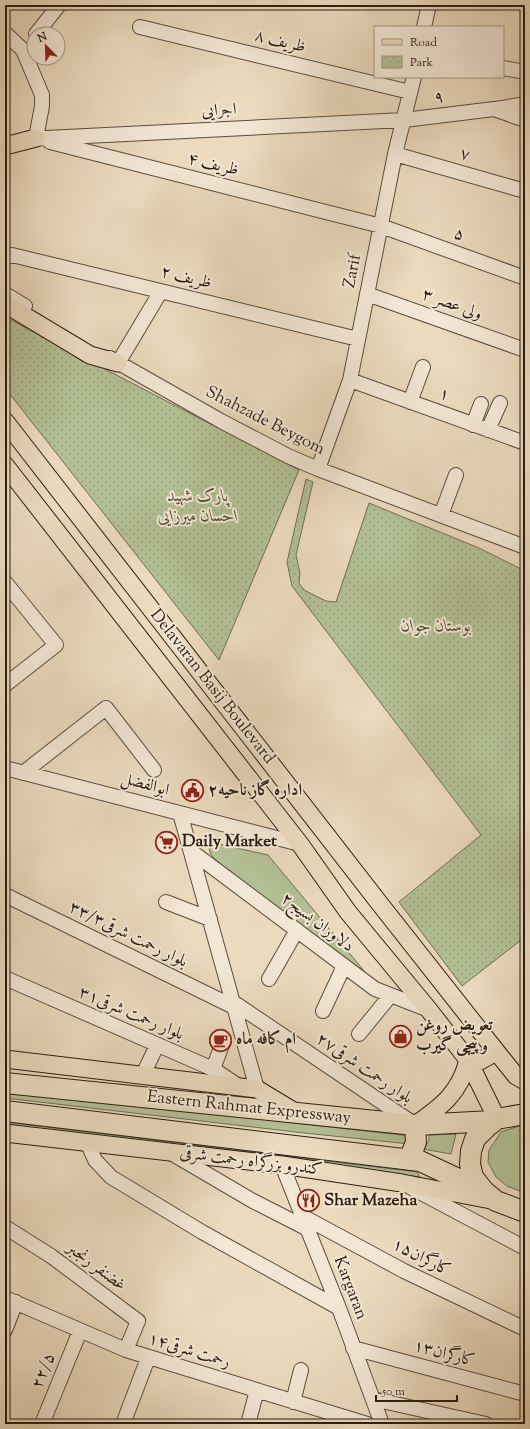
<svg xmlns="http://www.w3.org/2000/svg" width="530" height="1429" viewBox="0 0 530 1429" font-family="'Sorts Mill Goudy',Amiri,serif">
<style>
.green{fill:#b3c095;stroke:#6f6e54}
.park{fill:url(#park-dots);stroke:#6f6e54}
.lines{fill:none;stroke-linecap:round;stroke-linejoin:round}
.minor-casing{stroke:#5b4c3d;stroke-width:16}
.major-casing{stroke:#2b1d12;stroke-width:19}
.highway-casing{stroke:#2b1d12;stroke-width:22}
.minor{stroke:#f2e7d5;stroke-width:14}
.major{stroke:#ebdabe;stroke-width:17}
.highway{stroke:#ebdabe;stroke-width:20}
.labels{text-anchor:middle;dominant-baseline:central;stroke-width:4;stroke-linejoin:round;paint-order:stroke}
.street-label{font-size:17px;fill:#2b1d12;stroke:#f2e7d5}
.park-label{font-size:17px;font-style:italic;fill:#544e39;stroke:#f2e7d5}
.poi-label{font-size:17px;font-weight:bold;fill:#2b1d12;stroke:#f2e7d5;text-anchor:start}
</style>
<defs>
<pattern id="park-dots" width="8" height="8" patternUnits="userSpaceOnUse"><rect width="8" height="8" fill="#b3c095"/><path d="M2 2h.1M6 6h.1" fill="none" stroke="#9aa57f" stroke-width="1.8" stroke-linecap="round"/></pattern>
</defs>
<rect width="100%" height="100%" fill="#ebdabe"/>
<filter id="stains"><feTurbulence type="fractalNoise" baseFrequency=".005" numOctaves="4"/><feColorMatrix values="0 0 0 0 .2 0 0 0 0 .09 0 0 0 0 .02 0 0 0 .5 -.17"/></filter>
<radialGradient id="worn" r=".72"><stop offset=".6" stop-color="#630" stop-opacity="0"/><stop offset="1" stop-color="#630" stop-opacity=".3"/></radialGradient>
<path class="green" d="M210,842L268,855L365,972L312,937L216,860C210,855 208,850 210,842Z
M5,1090L410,1136V1144L304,1133L5,1098Z
M5,1122L417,1172L420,1177L5,1126Z
M525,1125V1193L507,1186L496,1177L488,1162L489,1150L501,1132L519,1126Z
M456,1134L451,1154L423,1149L429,1141V1135Z"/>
<path class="park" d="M5,317L299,470L219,660L5,388Z
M306,479L313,482L296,555L300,573L299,583L304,590L326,601L336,602L369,503L479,548L525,571V937L462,986L399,902L481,835L292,586L287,562Z"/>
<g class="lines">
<defs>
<path id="minor" d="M140,27L410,92
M424,27L429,5
M5,33L23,50L42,95V106L36,138
M36,34L59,5
M503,68L525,72
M496,109L525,104
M26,139L404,120L494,109L525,120
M50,142L381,226L525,278
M395,154L525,191
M5,258L12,255L358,339
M5,294L25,306
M367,294L525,350
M110,358L221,421L288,456L318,469L525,547
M118,363L161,291
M350,380L525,443
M410,402L423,367
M473,425L481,404
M488,430L500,403
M318,469L350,380L395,154L414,77
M441,515L456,475
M5,582L56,645L5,685
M5,768L300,844
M23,773L106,708L154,770
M180,813L257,1089
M191,851L375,989L429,1010
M5,895L234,1007
M166,902L210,919
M5,978L213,1069L240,1087
M269,979L297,930
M233,1002L414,1124
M323,1011L344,966
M359,1034L390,996
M213,1069L222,1045
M143,1075L157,1045
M87,1142L95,1160L111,1177L202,1232L339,1308
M171,1153L253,1201L306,1228
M282,1165L339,1308L382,1424
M410,1187L525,1248
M302,1216L404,1271L525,1329
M5,1227L51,1256L138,1321L126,1350
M5,1298L126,1350L367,1424
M5,1330L16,1302
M353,1348L525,1394
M373,1399L486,1424
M293,1402L301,1370
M42,1424L80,1331
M123,1424L148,1358
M248,1424L257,1390"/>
<path id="major" d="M5,146L36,138
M5,304L90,355L118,363
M5,421L380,904L492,1046L516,1076L525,1081
M5,465L300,844L348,912L429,1010L468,1060L497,1119
M5,1059L257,1089L295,1112
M415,1125C441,1107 460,1093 468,1060L480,1061L489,1056L492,1046
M5,1133L282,1165L402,1183L496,1201"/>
<path id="highway" d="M5,1083L415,1125L493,1121
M5,1111L420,1161L484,1191
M525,1114L497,1119L488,1126L475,1139L471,1151L470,1164L473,1177L484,1191L496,1201L525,1212
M409,1160L416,1142L415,1125"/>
</defs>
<use href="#minor" class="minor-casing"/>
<use href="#major" class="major-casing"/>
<use href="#highway" class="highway-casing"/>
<use href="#minor" class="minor"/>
<use href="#major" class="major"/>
<use href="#highway" class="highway"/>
</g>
<defs>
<symbol id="civic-ring" viewBox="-11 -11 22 22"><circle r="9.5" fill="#f2e7d5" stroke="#8f2418" stroke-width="1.5"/><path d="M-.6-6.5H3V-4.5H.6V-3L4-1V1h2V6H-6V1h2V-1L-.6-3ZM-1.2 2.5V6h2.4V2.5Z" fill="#8f2418"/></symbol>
<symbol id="supermarket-ring" viewBox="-11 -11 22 22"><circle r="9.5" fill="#f2e7d5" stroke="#8f2418" stroke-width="1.5"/><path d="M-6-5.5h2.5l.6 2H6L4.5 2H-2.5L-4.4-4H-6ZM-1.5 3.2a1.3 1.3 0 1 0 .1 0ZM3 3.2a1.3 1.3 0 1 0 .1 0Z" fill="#8f2418"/></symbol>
<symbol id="shop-ring" viewBox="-11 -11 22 22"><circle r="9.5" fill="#f2e7d5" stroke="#8f2418" stroke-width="1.5"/><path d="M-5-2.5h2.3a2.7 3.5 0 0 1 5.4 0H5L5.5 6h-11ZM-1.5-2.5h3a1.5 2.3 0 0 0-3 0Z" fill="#8f2418"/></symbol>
<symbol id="cafe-ring" viewBox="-11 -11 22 22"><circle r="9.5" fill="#f2e7d5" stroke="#8f2418" stroke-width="1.5"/><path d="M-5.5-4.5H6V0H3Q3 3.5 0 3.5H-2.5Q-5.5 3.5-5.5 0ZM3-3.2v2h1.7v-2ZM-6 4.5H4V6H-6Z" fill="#8f2418"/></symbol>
<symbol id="restaurant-ring" viewBox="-11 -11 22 22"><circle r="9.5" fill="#f2e7d5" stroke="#8f2418" stroke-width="1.5"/><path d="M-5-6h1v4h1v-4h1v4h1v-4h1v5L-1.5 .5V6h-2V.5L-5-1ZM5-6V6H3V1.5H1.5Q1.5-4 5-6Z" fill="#8f2418"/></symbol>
</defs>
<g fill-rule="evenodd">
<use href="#civic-ring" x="180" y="778" width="25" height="25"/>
<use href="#supermarket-ring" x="154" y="830" width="25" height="25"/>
<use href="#shop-ring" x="388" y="1024" width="25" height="25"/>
<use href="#cafe-ring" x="208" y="1028" width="25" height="25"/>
<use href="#restaurant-ring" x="296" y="1188" width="25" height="25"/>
</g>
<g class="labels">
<g class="street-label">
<text transform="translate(280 42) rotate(14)">ظریف ۸</text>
<text transform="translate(439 98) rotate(-6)">۹</text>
<text transform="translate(219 111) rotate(-3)">اجرایی</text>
<text transform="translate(465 155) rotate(16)">۷</text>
<text transform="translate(213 165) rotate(14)">ظریف ۴</text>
<text transform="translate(459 235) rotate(20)">۵</text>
<text transform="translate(353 271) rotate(-79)">Zarif</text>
<text transform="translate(186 278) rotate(14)">ظریف ۲</text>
<text transform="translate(452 305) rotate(20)">ولی عصر ۳</text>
<text transform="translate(444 395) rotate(20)">۱</text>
<text transform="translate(265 421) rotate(27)">Shahzade Beygom</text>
<text transform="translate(212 687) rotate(52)">Delavaran Basij Boulevard</text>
<text transform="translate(145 785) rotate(15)">ابوالفضل</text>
<text transform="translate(317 923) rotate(37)">دلاوران بسیج۲</text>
<text transform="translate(128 935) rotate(26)">بلوار رحمت شرقی۳۳/۳</text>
<text transform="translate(131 1014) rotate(23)">بلوار رحمت شرقی۳۱</text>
<text transform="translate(364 1069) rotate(34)">بلوار رحمت شرقی۲۷</text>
<text transform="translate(249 1108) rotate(6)">Eastern Rahmat Expressway</text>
<text transform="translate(251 1162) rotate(7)">کندرو بزرگراه رحمت شرقی</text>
<text transform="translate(421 1258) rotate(27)">۱۵کارگران</text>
<text transform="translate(96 1267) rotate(37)">غضنفر رنجبر</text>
<text transform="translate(350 1288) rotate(69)">Kargaran</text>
<text transform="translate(189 1351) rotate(17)">۱۴رحمت شرقی</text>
<text transform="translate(444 1354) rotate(15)">کارگران۱۳</text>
<text transform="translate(44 1371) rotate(-68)">۲۲/۵</text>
</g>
<g class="park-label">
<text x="198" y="497">پارک شهید<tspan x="198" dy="20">احسان میرزایی</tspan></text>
<text x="436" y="627">بوستان جوان</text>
</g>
<g class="poi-label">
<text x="208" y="791">اداره گاز ناحیه۲</text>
<text x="182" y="842">Daily Market</text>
<text x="416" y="1026">تعویض روغن<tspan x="416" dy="20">و پیچی گیرب</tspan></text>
<text x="236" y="1040">ام کافه ماه</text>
<text x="324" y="1201">Shar Mazeha</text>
</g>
</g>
<rect width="530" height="1429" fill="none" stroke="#ebdabe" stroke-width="20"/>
<rect x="6" y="6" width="518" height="1417" fill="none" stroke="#2b1d12" stroke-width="2"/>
<rect x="10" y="10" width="510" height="1409" fill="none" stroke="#2b1d12"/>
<rect x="374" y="26" width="130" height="52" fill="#f2e7d5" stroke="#a29687"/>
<rect x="382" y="39" width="20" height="6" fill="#ebdabe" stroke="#a29687"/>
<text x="410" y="46" font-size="12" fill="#2b1d12">Road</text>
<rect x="382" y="56" width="20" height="12" fill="url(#park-dots)" stroke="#a29687"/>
<text x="410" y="66" font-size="12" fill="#2b1d12">Park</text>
<g transform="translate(46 46) rotate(337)"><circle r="19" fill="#f2e7d5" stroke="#a29687"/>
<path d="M0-3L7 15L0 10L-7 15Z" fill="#8f2418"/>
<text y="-6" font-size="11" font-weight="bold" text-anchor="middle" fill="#2b1d12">N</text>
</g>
<path d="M376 1395v6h81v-6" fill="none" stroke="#2b1d12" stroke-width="2"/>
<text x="382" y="1395" font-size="12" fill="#2b1d12" stroke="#f2e7d5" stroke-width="3" paint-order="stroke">50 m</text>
<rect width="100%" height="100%" filter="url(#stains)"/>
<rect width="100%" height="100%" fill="url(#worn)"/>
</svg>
